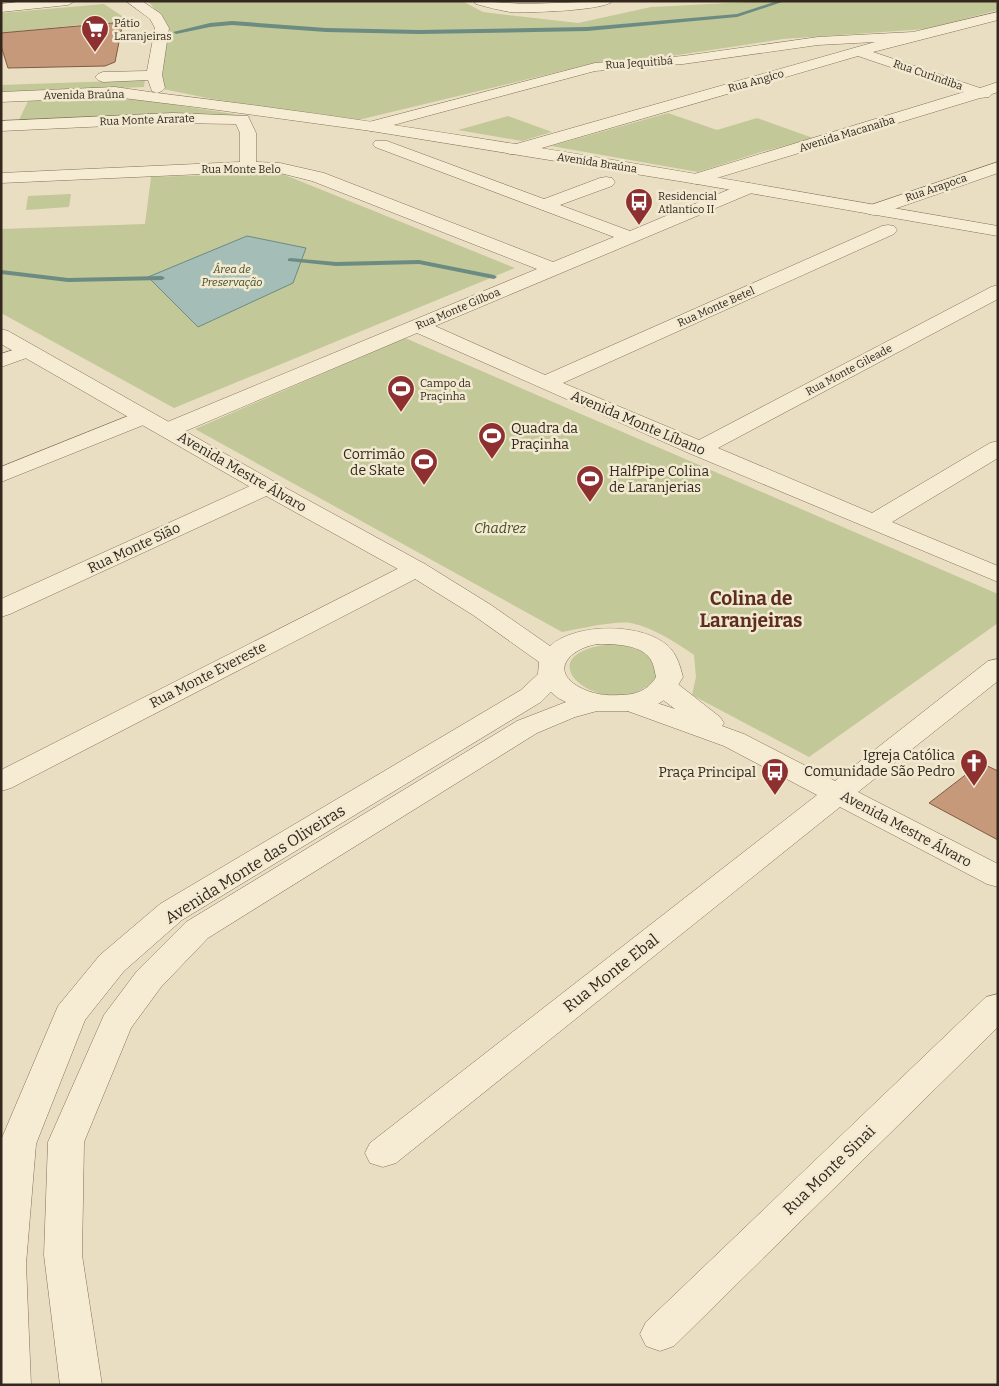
<svg xmlns="http://www.w3.org/2000/svg" width="999" height="1386" viewBox="0 0 999 1386" font-family="Bitter,serif">
<style>
.green{fill:#c2c897}
.water{fill:#a4bdb6;stroke:#6c8b83}
.lines{fill:none;stroke-linecap:round;stroke-linejoin:round}
.stream{fill:#6c8b83;fill-rule:evenodd}
.building{fill:#c6997a;stroke:#805a42}
.minor-casing{stroke:#83705b;stroke-width:1}
.tertiary-casing{stroke:#83705b;stroke-width:1}
.minor{fill:#f6ecd4;fill-rule:evenodd}
.tertiary{fill:#f6ecd4;fill-rule:evenodd}
.labels{text-anchor:middle;dominant-baseline:central;stroke-width:5;stroke-linejoin:round;paint-order:stroke}
.far-poi-label{font-size:11px;fill:#34281e;stroke:#f2e9d1;text-anchor:start}
.far-street-label{font-size:11px;fill:#34281e;stroke:#f2e9d1}
.far-park-label{font-size:11px;font-style:italic;fill:#454f26;stroke:#f2e9d1}
.street-label{font-size:14px;fill:#34281e;stroke:#f2e9d1}
.poi-label{font-size:14px;fill:#34281e;stroke:#f2e9d1;text-anchor:end}
.park-label{font-size:14px;font-style:italic;fill:#454f26;stroke:#f2e9d1}
.near-street-label{font-size:16px;fill:#34281e;stroke:#f2e9d1}
.district-label{font-size:19px;font-weight:bold;fill:#5d2d20;stroke:#f2e9d1}
</style>
<rect width="100%" height="100%" fill="#eadec2"/>
<path class="green" d="M148,1H462L483,12L578,23L651,7L770,1H998V10L926,29L783,39L665,57L599,62L354,121L207,98L163,89L162,85L166,23Z
M104,4L128,20L1,33V13Z
M145,80L144,87L1,93V85Z
M125,97L253,117L190,115L19,120L28,101Z
M668,113L717,130L757,118L813,138L761,152L698,172L551,146Z
M508,116L552,132L522,141L458,130Z
M280,173L515,268L174,408L1,313V229L145,224L151,177Z
M71,194L69,207L26,210L28,196Z
M405,338L998,594V623L809,757L692,695L696,677L694,655C675,642 654,628 631,623C618,620 577,629 562,632L195,429Z
M611,644C629,646 643,649 656,663V678C612,729 514,655 611,644Z"/>
<path class="water" d="M247,236L306,248L293,283L198,327L148,277Z"/>
<g class="lines">
<path class="stream" d="M777,1H785L737,17L587,31L419,34L326,32L232,25L210,27L176,34L173,32L210,23L232,21L326,28L419,30L587,27L737,14Z
M290,258L336,262L419,260L494,275L497,277L494,279L419,264L336,266L288,261V259Z
M1,270L68,278L162,276L165,278L162,280L68,282L1,274Z"/>
</g>
<path class="building" d="M123,22L115,62L105,66L8,68L1,46V33Z
M981,763L998,771V840L929,803Z"/>
<g class="lines">
<defs>
<path id="minor" d="M27,1H75L68,5L1,12V4Z
M474,1L526,4L613,1C604,11 526,13 510,12C498,10 487,7 476,4Z
M998,12V20L873,52L980,88L998,82V92L992,94L989,97L980,98L697,184L691,183L688,179L691,175L964,92L858,56L521,154H509L507,150L509,146L875,42L818,45L683,64L595,71L371,131L365,129L363,126L365,123L595,63L683,56L818,37L913,32Z
M173,113L248,116L256,133V162L280,163L324,173L553,262L614,237L375,147L373,144L375,141H387L544,199L600,178L606,177L612,178L615,182L612,186L560,205L630,231L742,184L748,183L754,184L757,188L754,192L435,326L545,375L882,226L888,225L894,226L897,230L894,234L563,383L699,440L991,287L998,285V299L718,448L872,513L990,443L998,441V458L892,522L998,566V582L691,454L417,333L176,435L168,437L160,435L157,430L160,425L537,269L312,181L280,173L248,172L1,183V173L240,162V133L236,124L173,123L1,131V121Z
M998,162V173L880,214L874,215L868,214L865,210L868,206Z
M28,345L35,347L38,351L35,355L1,367V354Z
M143,410L151,412L154,417L151,422L1,482V467Z
M267,480L275,482L279,487L275,492L10,614L1,617V599L259,482Z
M416,562L425,564L428,569L425,574L11,788L1,791V770L407,564Z
M998,659V681L858,792L998,864V887L987,884L840,807L396,1163L383,1167L370,1163L365,1153L370,1143L817,795L724,746L622,709L618,703L622,697L632,695L675,709L654,693L650,687L654,681L664,679L674,681L720,717L724,723L722,726L744,734L835,781L988,661Z
M998,994V1027L674,1346L660,1351L646,1346L640,1334L646,1322L986,997Z"/>
<path id="tertiary" d="M126,1H142L161,14L169,28L162,75L165,88L162,91L157,93C439,127 718,178 998,226V236L697,184L371,131L196,107L115,97L1,102V92L115,87L157,93L152,91L148,80L103,82L98,80L95,77L98,74L103,72L147,71L155,28L150,19Z
M1,329L8,331L275,482L425,564L491,605L550,646C576,622 647,622 671,649C678,658 680,666 683,677L672,695L658,704L629,711H597L575,717L537,733L208,938L161,987L131,1028L84,1142L82,1255L102,1385H60L44,1255L48,1142L104,1015L137,971L186,922L517,721L566,702L558,698L551,692L541,702L182,920L124,971L85,1020L36,1144L26,1264L31,1385H1V1140L58,1006L100,955L160,904L521,690L538,674L539,662L473,615L407,574L259,492L1,344ZM598,644C614,644 644,644 652,662C654,666 655,673 656,677C648,691 634,695 620,695C605,696 592,694 579,687C547,669 574,647 598,644Z"/>
</defs>
<use href="#minor" class="minor-casing"/>
<use href="#tertiary" class="tertiary-casing"/>
<use href="#minor" class="minor"/>
<use href="#tertiary" class="tertiary"/>
</g>
<defs>
<symbol id="supermarket-pin" viewBox="-11 -11 22 30"><path d="M0 17L-7.5 6A9.5 9.5 0 1 1 7.5 6Z" fill="#8e2f30" stroke="#f2e9d1"/><path d="M-6-5.5h2.5l.6 2H6L4.5 2H-2.5L-4.4-4H-6ZM-1.5 3.2a1.3 1.3 0 1 0 .1 0ZM3 3.2a1.3 1.3 0 1 0 .1 0Z" fill="#fff"/></symbol>
<symbol id="bus-pin" viewBox="-11 -11 22 30"><path d="M0 17L-7.5 6A9.5 9.5 0 1 1 7.5 6Z" fill="#8e2f30" stroke="#f2e9d1"/><path d="M-5-6H5V4H4V6H2V4H-2V6H-4V4H-5ZM-3.5-4V0h7V-4ZM-3.5 1.2v1.5H-2V1.2ZM2 1.2v1.5H3.5V1.2Z" fill="#fff"/></symbol>
<symbol id="stadium-pin" viewBox="-11 -11 22 30"><path d="M0 17L-7.5 6A9.5 9.5 0 1 1 7.5 6Z" fill="#8e2f30" stroke="#f2e9d1"/><path d="M0-5a6.5 5 0 1 0 0 10a6.5 5 0 1 0 0-10ZM-3.5-1.8h7v3.6h-7Z" fill="#fff"/></symbol>
<symbol id="church-pin" viewBox="-11 -11 22 30"><path d="M0 17L-7.5 6A9.5 9.5 0 1 1 7.5 6Z" fill="#8e2f30" stroke="#f2e9d1"/><path d="M-1.2-6h2.4v3.5h3.3v2.4h-3.3V6h-2.4V-.1h-3.3v-2.4h3.3Z" fill="#fff"/></symbol>
</defs>
<g fill-rule="evenodd">
<use href="#supermarket-pin" x="79" y="13" width="32" height="43"/>
<use href="#bus-pin" x="623" y="186" width="32" height="43"/>
<use href="#stadium-pin" x="385" y="373" width="32" height="43"/>
<use href="#stadium-pin" x="476" y="420" width="32" height="43"/>
<use href="#stadium-pin" x="408" y="446" width="32" height="43"/>
<use href="#stadium-pin" x="574" y="463" width="32" height="43"/>
<use href="#church-pin" x="958" y="747" width="32" height="43"/>
<use href="#bus-pin" x="759" y="756" width="32" height="43"/>
</g>
<g class="labels">
<g class="far-poi-label">
<text x="114" y="23">Pátio<tspan x="114" dy="13">Laranjeiras</tspan></text>
<text x="658" y="196">Residencial<tspan x="658" dy="13">Atlantico II</tspan></text>
<text x="420" y="383">Campo da<tspan x="420" dy="13">Praçinha</tspan></text>
</g>
<g class="far-street-label">
<text transform="translate(639 63) rotate(-4)">Rua Jequitibá</text>
<text transform="translate(928 75) rotate(19)">Rua Curindiba</text>
<text transform="translate(756 81) rotate(-16)">Rua Angico</text>
<text transform="translate(84 95) rotate(-1)">Avenida Braúna</text>
<text transform="translate(147 120) rotate(-2)">Rua Monte Ararate</text>
<text transform="translate(847 134) rotate(-17)">Avenida Macanaiba</text>
<text transform="translate(597 163) rotate(9)">Avenida Braúna</text>
<text x="241" y="169">Rua Monte Belo</text>
<text transform="translate(936 188) rotate(-19)">Rua Arapoca</text>
<text transform="translate(716 307) rotate(-24)">Rua Monte Betel</text>
<text transform="translate(458 309) rotate(-23)">Rua Monte Gilboa</text>
<text transform="translate(849 370) rotate(-28)">Rua Monte Gileade</text>
</g>
<g class="far-park-label">
<text x="232" y="269">Área de<tspan x="232" dy="13">Preservação</tspan></text>
</g>
<g class="street-label">
<text transform="translate(638 423) rotate(23)">Avenida Monte Líbano</text>
<text transform="translate(242 472) rotate(30)">Avenida Mestre Álvaro</text>
<text transform="translate(134 548) rotate(-25)">Rua Monte Sião</text>
<text transform="translate(208 675) rotate(-27)">Rua Monte Evereste</text>
<text transform="translate(906 829) rotate(28)">Avenida Mestre Álvaro</text>
</g>
<g class="poi-label">
<text x="511" y="428" text-anchor="start">Quadra da<tspan x="511" dy="16">Praçinha</tspan></text>
<text x="405" y="454">Corrimão<tspan x="405" dy="16">de Skate</tspan></text>
<text x="609" y="471" text-anchor="start">HalfPipe Colina<tspan x="609" dy="16">de Laranjerias</tspan></text>
<text x="955" y="755">Igreja Católica<tspan x="955" dy="16">Comunidade São Pedro</tspan></text>
<text x="756" y="772">Praça Principal</text>
</g>
<g class="park-label">
<text x="500" y="528">Chadrez</text>
</g>
<g class="near-street-label">
<text transform="translate(255 864) rotate(-32)">Avenida Monte das Oliveiras</text>
<text transform="translate(611 973) rotate(-38)">Rua Monte Ebal</text>
<text transform="translate(829 1170) rotate(-44)">Rua Monte Sinai</text>
</g>
<g class="district-label">
<text x="751" y="598">Colina de<tspan x="751" dy="22">Laranjeiras</tspan></text>
</g>
</g>
<rect width="999" height="1386" fill="none" stroke="#34281e" stroke-width="5"/>
</svg>
